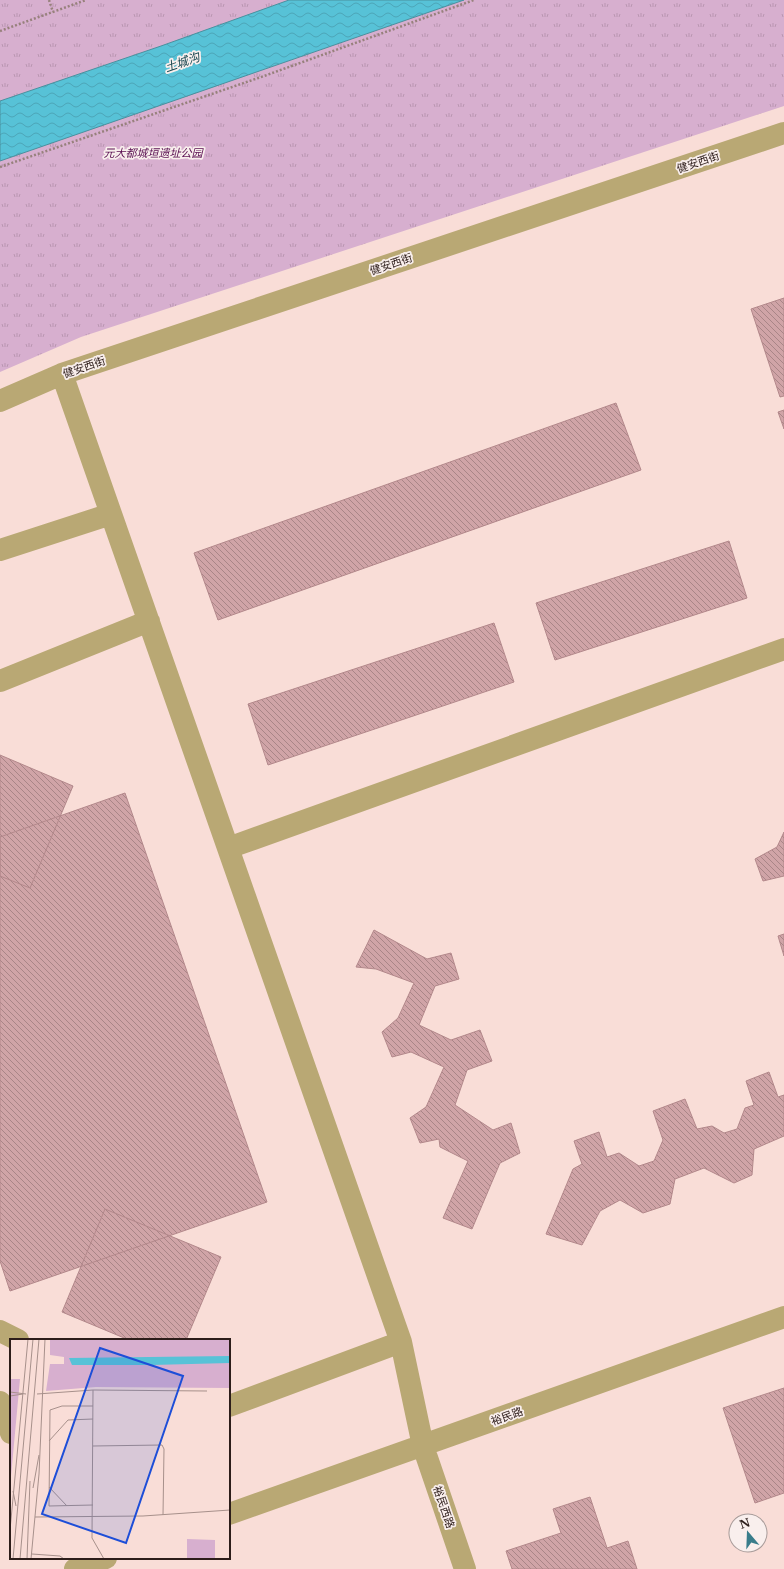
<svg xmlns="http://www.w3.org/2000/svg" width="784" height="1569" viewBox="0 0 784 1569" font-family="'Libre Baskerville','Noto Sans SC',serif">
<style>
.park{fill:url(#park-tufts)}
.water{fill:url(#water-waves);stroke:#4a909e}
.building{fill:url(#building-back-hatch);stroke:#b3888b}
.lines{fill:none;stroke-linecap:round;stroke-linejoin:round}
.path{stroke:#97817c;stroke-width:2.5;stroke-dasharray:2 2;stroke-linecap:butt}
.minor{stroke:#b9a874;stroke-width:22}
.labels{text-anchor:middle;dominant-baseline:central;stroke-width:3.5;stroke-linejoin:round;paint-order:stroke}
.park-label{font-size:11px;font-style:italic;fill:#590e51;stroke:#f9efed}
.street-label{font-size:11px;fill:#2d1d1a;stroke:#f9efed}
.water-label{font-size:12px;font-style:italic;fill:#16464f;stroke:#f9efed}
.inset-road{fill:none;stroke:#a7908b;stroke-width:1}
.view{fill:#1d4ed8;fill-opacity:0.15;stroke:#1d4ed8;stroke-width:2}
.inset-edge{fill:none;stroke:#2d1d1a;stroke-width:2}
</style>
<defs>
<pattern id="park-tufts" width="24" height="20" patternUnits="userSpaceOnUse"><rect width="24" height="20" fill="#d7afcf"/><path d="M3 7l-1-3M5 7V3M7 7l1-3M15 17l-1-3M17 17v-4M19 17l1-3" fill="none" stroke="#b996b1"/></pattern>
<pattern id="water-waves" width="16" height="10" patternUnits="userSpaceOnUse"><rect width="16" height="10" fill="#57c2d7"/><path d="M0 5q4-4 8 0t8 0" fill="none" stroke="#4ca6b8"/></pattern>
<pattern id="building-back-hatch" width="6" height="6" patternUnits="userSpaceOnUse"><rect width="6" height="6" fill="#d0a4a7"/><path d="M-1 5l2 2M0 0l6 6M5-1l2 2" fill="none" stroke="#a98587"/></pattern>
</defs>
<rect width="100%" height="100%" fill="#f9ddd7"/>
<path class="park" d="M0,0H784V106L81,337L0,372Z"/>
<path class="water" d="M289,0H464L0,161V101L161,46Z"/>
<path class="building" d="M784,298V396L780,397L751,309Z
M616,403L641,470L218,620L194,553Z
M784,410V429L778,412Z
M729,541L747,598L555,660L536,603Z
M494,623L514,682L268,765L248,704Z
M0,755L73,786L30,888L0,876Z
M125,793L267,1202L10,1291L0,1261V837Z
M784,832V876L763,881L755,859L777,847Z
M374,930L427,959L451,953L459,979L435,986L419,1025L451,1040L480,1030L492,1061L467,1070L455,1105L493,1130L511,1123L520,1153L500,1163L472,1229L443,1218L468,1161L440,1147L439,1139L420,1143L410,1118L426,1107L444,1067L411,1052L392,1057L382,1032L398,1018L414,983L376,969L356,967Z
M784,934V956L778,936Z
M769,1072L778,1097L784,1095V1136L754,1149L752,1175L734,1183L704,1168L675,1179L670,1204L643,1213L620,1200L600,1211L582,1245L546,1234L573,1169L582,1164L574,1141L599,1132L607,1157L619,1153L639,1166L654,1161L663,1140L653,1111L685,1099L697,1129L712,1126L724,1133L737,1129L745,1108L754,1105L746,1081Z
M105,1209L221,1257L186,1340H129L62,1312Z
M784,1388V1493L755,1503L723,1408Z
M590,1497L607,1548L628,1541L637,1569H512L506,1551L561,1533L553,1509Z"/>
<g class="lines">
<path class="path" d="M49,0L53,12
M0,31L86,0
M0,167L264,76L474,0"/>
<path class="minor" d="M62,374L401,1342L423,1446L465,1569
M0,401L62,374L784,133
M0,550L111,514
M0,681L149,621
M228,848L784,649
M0,1331L18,1340
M0,1402L11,1433
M229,1406L401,1342
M229,1514L784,1317
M75,1569L106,1558"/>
</g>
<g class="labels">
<g class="park-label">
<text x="153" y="153">元大都城垣遗址公园</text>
</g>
<g class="street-label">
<text transform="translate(698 162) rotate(-19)">健安西街</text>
<text transform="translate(391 264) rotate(-19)">健安西街</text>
<text transform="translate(84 367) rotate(-19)">健安西街</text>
<text transform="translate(507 1416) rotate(-20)">裕民路</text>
<text transform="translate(444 1507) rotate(71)">裕民西路</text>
</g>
<g class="water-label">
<text transform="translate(182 62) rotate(-19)">土城沟</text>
</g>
</g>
<g transform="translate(10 1339)">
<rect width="220" height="220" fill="#f9ddd7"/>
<path d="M40,0H220V49L86,48L36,52L40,25H54V18L40,16ZM0,40H10L0,148Z" fill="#d7afcf"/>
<path d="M177,200L205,201V220H177Z" fill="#d7afcf"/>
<path d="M220,17V24L142,26H62L59,19Z" fill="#57c2d7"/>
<path class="inset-road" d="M83,51L82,199L94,220M0,53L16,55M27,55L83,51L197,52M0,57L13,55M83,67H52L40,71L39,167L83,166M39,102L58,81L83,80M83,107L152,106L154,110L153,176M39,148L57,167M23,149L29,116M3,152L6,167M25,178L133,177L220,171M0,191L18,0M22,215L50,217L54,220M3,220L23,0M10,220L29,0M17,220L20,142M21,220L29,135L35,0"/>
<path class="view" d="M90,9L173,37L116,204L32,175Z"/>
<rect width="220" height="220" class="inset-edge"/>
</g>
<g transform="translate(748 1533) rotate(341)"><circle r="19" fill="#f9efed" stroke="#a79b99"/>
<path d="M0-3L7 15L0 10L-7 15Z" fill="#397d8b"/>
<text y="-6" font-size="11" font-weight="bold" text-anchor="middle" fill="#2d1d1a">N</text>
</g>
</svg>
